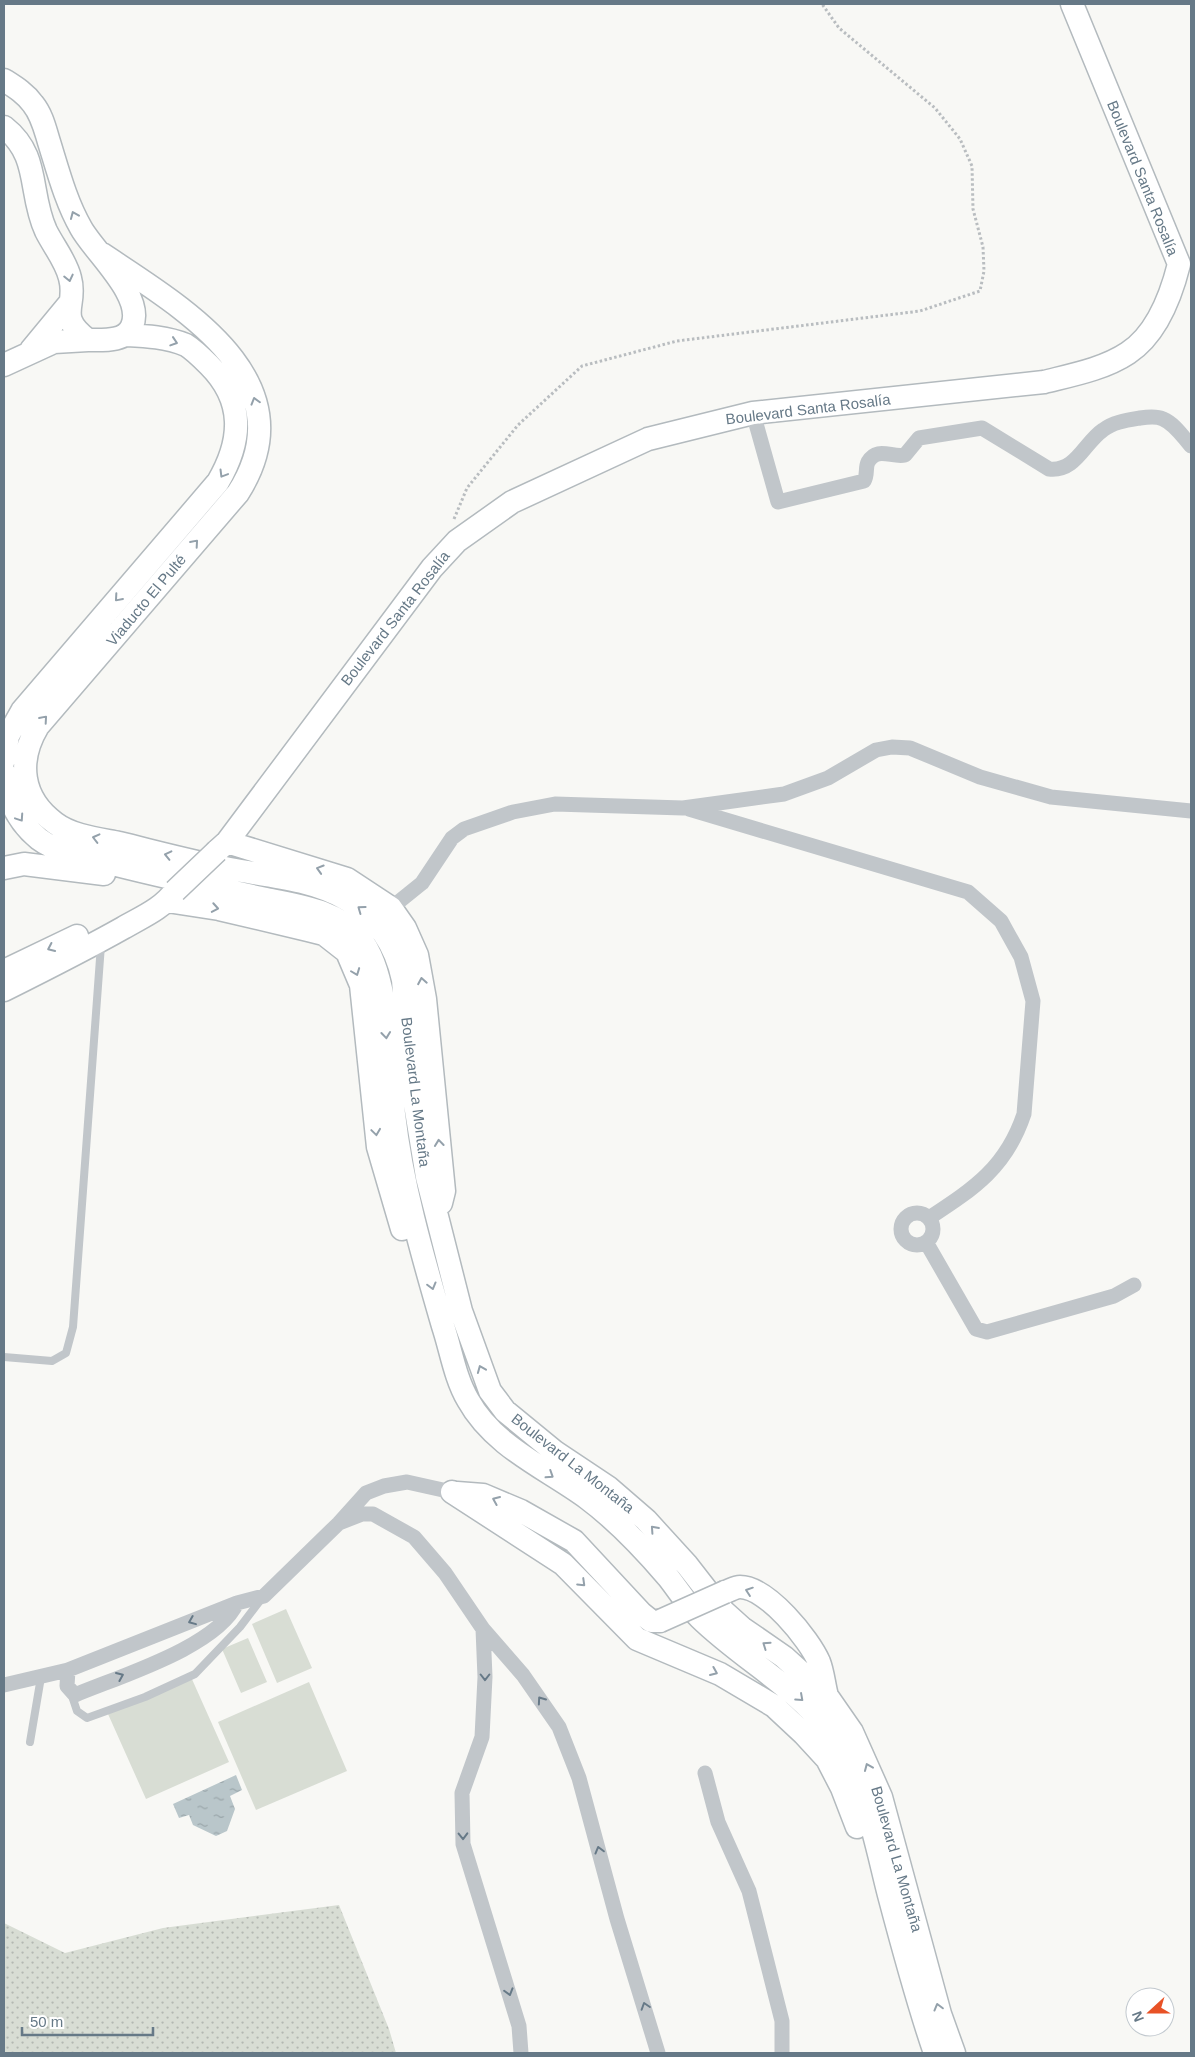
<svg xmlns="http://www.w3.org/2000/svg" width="1195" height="2057" viewBox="0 0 1195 2057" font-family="Helvetica,sans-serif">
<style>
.grass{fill:url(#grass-dots)}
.pitch{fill:#d8ddd4}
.water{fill:url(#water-ripples)}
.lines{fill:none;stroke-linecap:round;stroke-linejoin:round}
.secondary-casing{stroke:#b3babe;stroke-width:25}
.path{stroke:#b9bdc0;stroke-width:3;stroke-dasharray:2.5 2.5;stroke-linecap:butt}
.lane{stroke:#c1c6ca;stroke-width:8}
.street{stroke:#c1c6ca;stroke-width:15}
.secondary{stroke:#fff;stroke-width:22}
.secondary-bridge-casing{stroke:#b3babe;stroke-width:25;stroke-linecap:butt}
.secondary-bridge{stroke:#fff;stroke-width:22}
.oneway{stroke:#94a1ab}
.oneway2{stroke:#667987}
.labels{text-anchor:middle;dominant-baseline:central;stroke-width:5;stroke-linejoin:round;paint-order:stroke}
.street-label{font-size:15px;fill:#667987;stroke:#fff}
</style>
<defs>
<pattern id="grass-dots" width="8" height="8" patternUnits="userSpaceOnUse" patternTransform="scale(1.25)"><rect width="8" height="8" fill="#d8ddd4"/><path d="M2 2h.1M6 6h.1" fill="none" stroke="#b3b8b2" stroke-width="1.8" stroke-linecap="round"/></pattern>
<pattern id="water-ripples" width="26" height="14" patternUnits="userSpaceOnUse" patternTransform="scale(1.25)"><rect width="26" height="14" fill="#b9c6ca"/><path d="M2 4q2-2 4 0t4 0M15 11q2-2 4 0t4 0" fill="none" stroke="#9aa6aa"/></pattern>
</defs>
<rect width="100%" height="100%" fill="#f8f8f5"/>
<path class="grass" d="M339,1905L389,2029L396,2053H4V1923L65,1953L163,1928Z"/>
<path class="pitch" d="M286,1609L312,1668L277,1683L252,1624Z
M248,1638L267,1682L241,1693L222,1649Z
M191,1677L229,1762L146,1799L108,1714Z
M309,1682L347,1771L256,1810L218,1722Z"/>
<path class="water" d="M236,1775L242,1790L230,1796L235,1809L227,1831L216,1836L193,1825L189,1815L179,1818L173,1804Z"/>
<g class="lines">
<defs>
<path id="secondary" d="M4,80C15,87 25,93 33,104C42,115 45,129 49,142C58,171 66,202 81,228C94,252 145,296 132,326C126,342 103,340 88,340C55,315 78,306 70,278C66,261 54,247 46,231C28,192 41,156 4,127
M102,254C181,307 310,380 238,493L38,726C17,761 21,798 55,823C72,836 99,839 119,843C156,852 193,862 230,869C268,876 311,879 346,899C377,916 396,946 403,980L412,1086L427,1177L461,1311L490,1391L505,1411L555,1452L609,1488L646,1520L687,1565L722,1610L742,1628L784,1657L827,1696L852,1732L881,1797L940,2014L954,2053
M31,350L69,304
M4,365L54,342L88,340
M4,760L8,736L22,711L218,482C242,441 245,401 209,365C202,358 194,350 186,345C167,337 146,336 126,335
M4,772C7,799 18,822 39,839C59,854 89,858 113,864C164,877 215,888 266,899C299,906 337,910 360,938C391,977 388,1064 394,1114C402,1186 423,1257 443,1326C451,1350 455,1378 468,1400C494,1447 546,1468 587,1498C618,1521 644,1549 668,1577C679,1591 688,1606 700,1618C742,1659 794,1685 830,1732C865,1779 875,1840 889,1895C903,1948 917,2001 935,2053
M227,842L347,879L391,908L405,928L417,955L425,999L444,1191L441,1203
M217,851L227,842L432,568L457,541L512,502L648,439L753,413L1044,382C1072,375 1104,369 1128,353C1157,334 1171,296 1179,264L1072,4
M4,868L24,864L104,874
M167,901L219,909L308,930L324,934L347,952L361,985L378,1147L402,1229
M4,971L77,936
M4,990C44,970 84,950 123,928C142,917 162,909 175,891
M452,1492L563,1564L637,1639L720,1674L774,1706L804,1734L827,1759L842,1788L857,1827
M457,1493L483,1495L521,1511L574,1541L641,1613L651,1621H660
M725,1592C729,1591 735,1587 740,1587C767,1587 809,1639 819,1662C823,1672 824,1685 827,1696"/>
</defs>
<use href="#secondary" class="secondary-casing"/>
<path class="path" d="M454,519L467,488L518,425L582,366L677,341L920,311L980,291L984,271L983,247L973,209L972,166L960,139L935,108L839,28L822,4"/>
<path class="lane" d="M4,1357L52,1361L66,1353L73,1327L101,945
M75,1695L73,1699L77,1711L87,1718L145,1697L195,1674L240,1627L262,1598
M30,1742L41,1677"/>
<path class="street" d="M753,413L778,502L864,481C868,474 865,468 868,462C877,446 892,458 905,455L919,438L982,428L1049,469C1076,472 1084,443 1103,430C1113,422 1128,420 1140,418C1147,417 1157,416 1163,419C1175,424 1183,437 1191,446
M689,809L968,892L1001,921L1021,957L1033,1001L1024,1114C1006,1168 973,1189 929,1218
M391,908L422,883L452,838L464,829L513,812L555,804L683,808L784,794L828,778L876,750L892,747L910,748L980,777L1051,797L1191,811
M901 1229a16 16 0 1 1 32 0a16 16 0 1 1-32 0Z
M926,1242L976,1329L987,1332L1114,1296L1134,1285
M339,1523L362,1514H373L414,1537L445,1573L483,1629L523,1675L559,1727L579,1778L617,1919L658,2053
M483,1629L485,1677L482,1737L462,1793L463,1844L519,2026L521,2053
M68,1670L67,1686L75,1695C120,1676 217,1647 237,1603
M4,1685L68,1670L237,1603L264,1596L339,1523L366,1493L384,1486L407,1482L452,1492
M705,1773L718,1822L749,1891L782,2021V2053"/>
<use href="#secondary" class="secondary"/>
<defs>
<path id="secondary-bridge" d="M175,891L217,851
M660,1621L725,1592"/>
</defs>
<use href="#secondary-bridge" class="secondary-bridge-casing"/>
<use href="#secondary-bridge" class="secondary-bridge"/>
</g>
<defs><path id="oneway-chevron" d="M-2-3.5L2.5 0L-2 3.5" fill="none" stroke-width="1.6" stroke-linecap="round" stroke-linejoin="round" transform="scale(1.25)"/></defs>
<g class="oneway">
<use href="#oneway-chevron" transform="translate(74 215) rotate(-113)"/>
<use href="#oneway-chevron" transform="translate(69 278) rotate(77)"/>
<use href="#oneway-chevron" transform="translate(174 342) rotate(18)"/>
<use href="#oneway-chevron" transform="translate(255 401) rotate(-106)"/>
<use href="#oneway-chevron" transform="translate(223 474) rotate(121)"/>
<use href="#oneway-chevron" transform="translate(195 543) rotate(-49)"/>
<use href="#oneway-chevron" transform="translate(118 598) rotate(131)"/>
<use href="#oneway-chevron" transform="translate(44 719) rotate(-49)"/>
<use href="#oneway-chevron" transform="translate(20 818) rotate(56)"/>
<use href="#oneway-chevron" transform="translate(96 838) rotate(-166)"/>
<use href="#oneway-chevron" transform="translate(168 855) rotate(-167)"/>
<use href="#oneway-chevron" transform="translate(320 869) rotate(-163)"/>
<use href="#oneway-chevron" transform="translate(215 908) rotate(10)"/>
<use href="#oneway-chevron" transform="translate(361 909) rotate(-144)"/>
<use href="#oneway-chevron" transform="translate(51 948) rotate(155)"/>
<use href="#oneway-chevron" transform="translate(356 972) rotate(69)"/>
<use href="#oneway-chevron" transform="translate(422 981) rotate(-100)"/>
<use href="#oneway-chevron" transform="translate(386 1035) rotate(84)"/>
<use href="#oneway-chevron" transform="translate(376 1132) rotate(82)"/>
<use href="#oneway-chevron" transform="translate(439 1143) rotate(-96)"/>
<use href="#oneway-chevron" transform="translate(432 1286) rotate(75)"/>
<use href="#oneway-chevron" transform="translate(481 1369) rotate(-112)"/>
<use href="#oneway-chevron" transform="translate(550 1475) rotate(33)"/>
<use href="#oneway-chevron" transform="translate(496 1500) rotate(-157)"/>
<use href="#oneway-chevron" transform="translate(654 1529) rotate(-132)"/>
<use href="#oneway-chevron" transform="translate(582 1583) rotate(44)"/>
<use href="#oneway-chevron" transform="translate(749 1591) rotate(-161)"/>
<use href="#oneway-chevron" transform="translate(766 1645) rotate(-145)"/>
<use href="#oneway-chevron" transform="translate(714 1672) rotate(23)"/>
<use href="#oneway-chevron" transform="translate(800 1698) rotate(42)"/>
<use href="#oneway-chevron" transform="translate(868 1767) rotate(-113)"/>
<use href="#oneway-chevron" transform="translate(938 2007) rotate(-105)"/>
</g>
<g class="oneway2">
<use href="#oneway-chevron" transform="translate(192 1621) rotate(158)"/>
<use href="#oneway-chevron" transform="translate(120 1676) rotate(-23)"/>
<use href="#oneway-chevron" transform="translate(485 1677) rotate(90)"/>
<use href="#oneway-chevron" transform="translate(541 1700) rotate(-125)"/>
<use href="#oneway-chevron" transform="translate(463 1836) rotate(89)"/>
<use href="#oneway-chevron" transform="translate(599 1850) rotate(-105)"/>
<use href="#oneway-chevron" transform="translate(509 1992) rotate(74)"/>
<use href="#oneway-chevron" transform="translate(645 2006) rotate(-108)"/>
</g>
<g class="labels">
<g class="street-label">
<text transform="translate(1143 178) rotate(68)">Boulevard Santa Rosalía</text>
<text transform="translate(808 409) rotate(-7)">Boulevard Santa Rosalía</text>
<text transform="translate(146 600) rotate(-50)">Viaducto El Pulté</text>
<text transform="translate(395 618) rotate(-52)">Boulevard Santa Rosalía</text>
<text transform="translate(416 1092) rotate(83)">Boulevard La Montaña</text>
<text transform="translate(573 1463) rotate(38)">Boulevard La Montaña</text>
<text transform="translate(897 1859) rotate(74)">Boulevard La Montaña</text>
</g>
</g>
<rect width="1195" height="2057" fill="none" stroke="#667987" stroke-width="10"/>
<g transform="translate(1150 2012) rotate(249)"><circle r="24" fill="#ffffff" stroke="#c2c9cf"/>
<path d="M0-4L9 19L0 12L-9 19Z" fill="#e85226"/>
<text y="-8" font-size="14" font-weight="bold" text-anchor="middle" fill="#667987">N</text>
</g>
<path d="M22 2027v8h131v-8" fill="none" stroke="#667987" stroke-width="2.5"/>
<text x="30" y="2027" font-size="15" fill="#667987" stroke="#ffffff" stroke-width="4" paint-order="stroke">50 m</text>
</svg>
